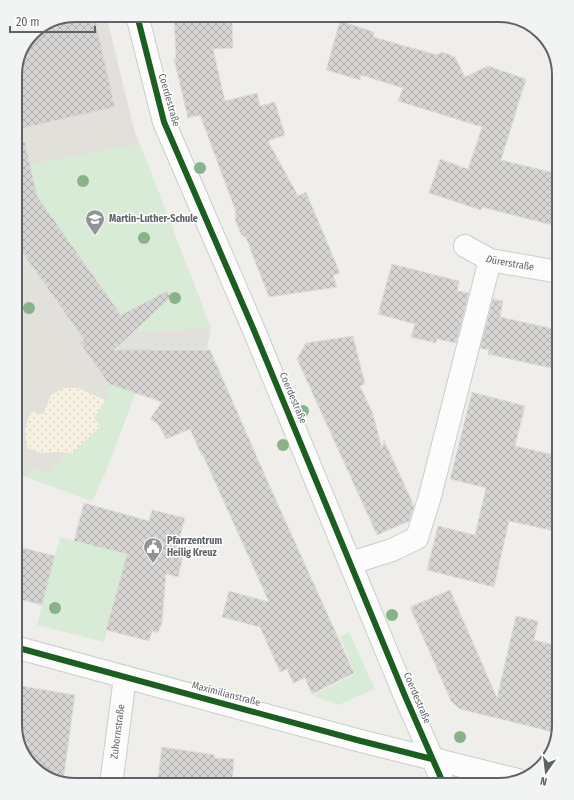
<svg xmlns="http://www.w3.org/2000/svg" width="574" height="800" viewBox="0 0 574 800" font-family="'Fira Sans Condensed',sans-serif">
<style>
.education{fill:#e2e0da}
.green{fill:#d8ebd6}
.sand{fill:url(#sand-dots)}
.building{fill:url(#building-cross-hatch);stroke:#deddd9}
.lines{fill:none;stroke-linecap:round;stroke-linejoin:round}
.minor-casing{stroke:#cbcccc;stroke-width:24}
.minor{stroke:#fdfcfc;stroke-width:22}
.cycleway-casing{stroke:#fff;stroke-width:8}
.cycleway{stroke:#1b5e20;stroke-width:6}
.tree{fill:#88b388}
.labels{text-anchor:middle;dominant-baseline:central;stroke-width:3;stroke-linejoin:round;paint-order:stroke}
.street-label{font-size:10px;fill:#5f6368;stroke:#fff}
.poi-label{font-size:10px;font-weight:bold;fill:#5f6368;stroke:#fff;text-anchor:start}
.rim{fill:none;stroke:#5f6368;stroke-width:2}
</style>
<defs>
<pattern id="sand-dots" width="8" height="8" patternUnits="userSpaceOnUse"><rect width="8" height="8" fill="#f6f1e1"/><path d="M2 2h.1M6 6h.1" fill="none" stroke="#d5d1c4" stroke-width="1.8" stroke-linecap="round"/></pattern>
<pattern id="building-cross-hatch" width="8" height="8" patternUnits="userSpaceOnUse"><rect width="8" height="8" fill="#d6d5d3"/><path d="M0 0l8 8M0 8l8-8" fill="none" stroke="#b1b0af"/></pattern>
</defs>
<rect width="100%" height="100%" fill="#efeeea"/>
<path class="education" d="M75,15H106L135,133L211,328L207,349H152L106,471L92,501L15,473V71Z"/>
<path class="green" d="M140,144L211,328L133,332L130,311L121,315L37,196L30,164Z
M109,384L134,393L106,471L92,501L26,477L30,468L51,472L66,453H72L101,426L94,418L105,400Z
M60,537L127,554L104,642L37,625Z
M349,632L375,689L338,705L313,695L355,674L340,636Z"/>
<path class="sand" d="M63,388H78L105,400L94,418L101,426L72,453L56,452L43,453L28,449C24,433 23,427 32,412L43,414L51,395Z"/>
<path class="building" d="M75,15H94L115,107L15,130V71L35,30Z
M174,15H226V21H232L233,48L213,49L225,101L257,93L260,106L275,102L285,135L268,141L298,196L306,192L340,273L333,275L337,287L269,297L246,238L241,234L238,227L235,219L236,212L200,115L188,118L174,59H176Z
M340,21L374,32L373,37L437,55L442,52L455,57L465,77L488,66L526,79L501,160L559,174V227L482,207L481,210L429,193L440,159L468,169L482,127L398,101L403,88L361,75L360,80L326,70Z
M25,142L37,196L121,315L167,291L171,297L114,350H210L271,489L354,673L312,694L305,678L293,683L287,669L280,672L260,627L222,617L229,591L269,602L202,453V456L190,429L166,439L158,424L150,419L162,402L109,384L80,343L84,340L15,242V143Z
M392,264L459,281L457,291L469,293L456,343L437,339L436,343L411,337L415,324L378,314Z
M493,299L503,301L500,317L559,330V370L488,354L489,350L480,348Z
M353,336L365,384L360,386L373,414L382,449L384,440L414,506L409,521L377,535L297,359L306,343Z
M472,392L525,406L515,446L559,456V532L509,521L494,587L427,570L438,526L475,535L486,488L450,479Z
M84,503L149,521L152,510L185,518L176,551L184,553L178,577L166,574L162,622L158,633L152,631L149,641L106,630L127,554L74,541Z
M15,546L55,556L42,605L15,598Z
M450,590L497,698L516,616L538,621L534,640L559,646V725L557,733L460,709L451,701L410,607Z
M15,685L75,695L63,782L45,777L23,755L15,725Z
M162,747L215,755L214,758L234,759L232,785H157Z"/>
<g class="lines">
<defs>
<g id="minor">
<path d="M137,15L164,122L253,328L405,696L444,785"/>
<path id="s1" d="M465,246L490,260L559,272"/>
<path d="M351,563L392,550L417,538L430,496L490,260"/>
<path d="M15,647L357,740L518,780"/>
<path id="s2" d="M111,785L125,677"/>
</g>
</defs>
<use href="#minor" class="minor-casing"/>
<use href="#minor" class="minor"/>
<defs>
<path id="cycleway" d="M137,15L164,122L253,328L405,696L444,785
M15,647L357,740L432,759"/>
</defs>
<use href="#cycleway" class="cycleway-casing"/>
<use href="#cycleway" class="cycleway"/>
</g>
<g class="tree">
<circle cx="200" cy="168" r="6"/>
<circle cx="83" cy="181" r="6"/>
<circle cx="144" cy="238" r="6"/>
<circle cx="175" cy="298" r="6"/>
<circle cx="29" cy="308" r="6"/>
<circle cx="303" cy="411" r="6"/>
<circle cx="283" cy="445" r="6"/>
<circle cx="55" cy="608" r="6"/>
<circle cx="392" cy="615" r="6"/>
<circle cx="460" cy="737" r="6"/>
</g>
<defs>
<symbol id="school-pin" viewBox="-11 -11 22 30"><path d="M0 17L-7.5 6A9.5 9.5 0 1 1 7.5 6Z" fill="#919496" stroke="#fff"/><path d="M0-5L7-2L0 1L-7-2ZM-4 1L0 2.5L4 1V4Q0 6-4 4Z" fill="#fff"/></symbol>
<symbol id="civic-pin" viewBox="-11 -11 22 30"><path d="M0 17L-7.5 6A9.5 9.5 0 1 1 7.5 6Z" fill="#919496" stroke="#fff"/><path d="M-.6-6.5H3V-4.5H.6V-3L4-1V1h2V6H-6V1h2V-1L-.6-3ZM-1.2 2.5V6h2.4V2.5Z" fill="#fff"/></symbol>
</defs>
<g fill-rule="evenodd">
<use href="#school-pin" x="84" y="208" width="22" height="30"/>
<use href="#civic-pin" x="142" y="536" width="22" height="30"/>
</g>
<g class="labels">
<g class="street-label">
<text transform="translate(169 100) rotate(74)">Coerdestraße</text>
<text stroke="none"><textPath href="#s1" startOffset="49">Dürerstraße</textPath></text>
<text transform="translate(293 398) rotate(67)">Coerdestraße</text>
<text transform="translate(226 694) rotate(15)">Maximilianstraße</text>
<text transform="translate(417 698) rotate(67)">Coerdestraße</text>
<text stroke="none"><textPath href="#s2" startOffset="54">Zuhornstraße</textPath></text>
</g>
<g class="poi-label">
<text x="109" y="219">Martin-Luther-Schule</text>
<text x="167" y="541">Pfarrzentrum<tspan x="167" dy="12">Heilig Kreuz</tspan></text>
</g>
</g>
<path d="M0 0H574V800H0ZM75 22H499A53 53 0 0 1 552 75V725A53 53 0 0 1 499 778H75A53 53 0 0 1 22 725V75A53 53 0 0 1 75 22Z" fill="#f2f3f3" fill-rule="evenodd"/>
<path class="rim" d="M75 22H499A53 53 0 0 1 552 75V725A53 53 0 0 1 499 778H75A53 53 0 0 1 22 725V75A53 53 0 0 1 75 22Z"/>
<g transform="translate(546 772) rotate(194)" stroke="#ffffff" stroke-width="3" paint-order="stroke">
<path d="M0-3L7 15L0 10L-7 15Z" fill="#5f6368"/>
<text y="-6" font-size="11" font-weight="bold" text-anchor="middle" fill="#5f6368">N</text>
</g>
<path d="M10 26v6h85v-6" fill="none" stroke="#5f6368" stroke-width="2"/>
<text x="16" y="26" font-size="12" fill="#5f6368" stroke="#ffffff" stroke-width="3" paint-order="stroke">20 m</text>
</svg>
